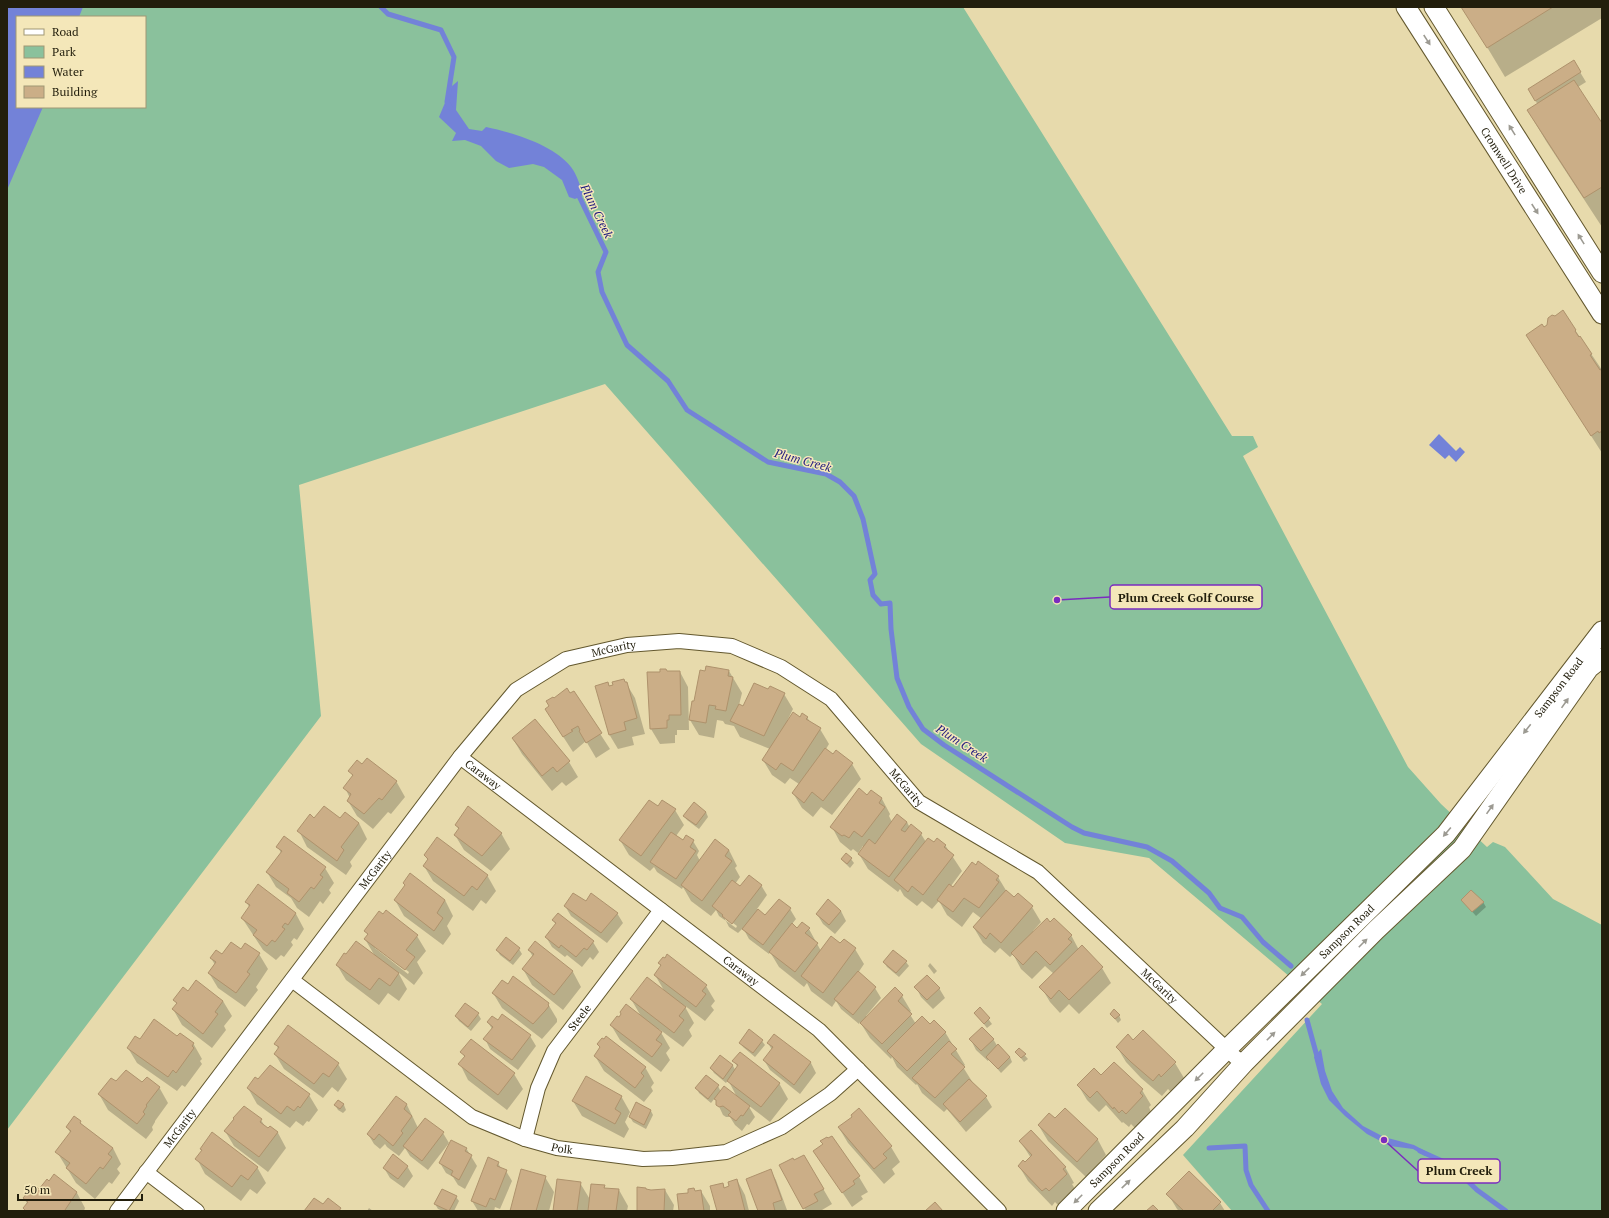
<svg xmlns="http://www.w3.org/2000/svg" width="1609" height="1218" viewBox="0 0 1609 1218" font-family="'PT Serif',serif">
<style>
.green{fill:#8ac19c;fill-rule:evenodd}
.water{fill:#7382d8}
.shadow{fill:#0003;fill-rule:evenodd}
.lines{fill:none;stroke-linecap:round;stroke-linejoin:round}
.stream{stroke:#7382d8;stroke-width:5}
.building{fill:#cbae87;stroke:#ae926c}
.street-casing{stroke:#63582e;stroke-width:16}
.secondary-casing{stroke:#63582e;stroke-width:21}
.street{stroke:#fff;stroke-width:14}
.secondary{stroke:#fff;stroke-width:19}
.oneway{fill:#9c9a92}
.labels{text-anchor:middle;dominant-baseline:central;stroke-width:3;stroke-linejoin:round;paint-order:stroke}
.street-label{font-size:11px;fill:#221e0c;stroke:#f4e7b9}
.water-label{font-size:12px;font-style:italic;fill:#201b7f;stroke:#f4e7b9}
.leader{fill:none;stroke:#7b2cbf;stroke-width:1.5}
.callout-dot{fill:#7b2cbf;stroke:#f4e7b9;stroke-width:1.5}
.callout{fill:#f4e7b9;stroke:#7b2cbf;stroke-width:1.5}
.callout-label{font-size:12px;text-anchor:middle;font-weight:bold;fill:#221e0c}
</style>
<rect width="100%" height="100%" fill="#e7daac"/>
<path class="green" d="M7,7H963L1232,436H1253L1258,447L1243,456L1408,767L1441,804L1487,847L1493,842L1505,847L1553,899L1602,925V1211H1232L1183,1155L1322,1004L1149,858L1065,843L921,744L605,384L299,485L321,716L7,1130ZM17,17H145V107H17Z"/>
<path class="water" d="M7,7H83L79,17H17V107H43L7,190Z
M458,81L456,110L469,129L482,131L486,127C511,132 555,145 571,167C577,175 580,185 583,195L575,199L569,197L562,180L544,167L533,164L509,168L496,161L481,146L465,140L452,141L456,133L439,117L452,86Z
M1439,434L1456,451L1460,447L1465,452L1456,462L1449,455L1445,459L1429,445Z
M1321,1049L1325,1071L1332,1091L1343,1108L1363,1126L1384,1137L1414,1145L1427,1152L1425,1156L1413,1149L1390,1146L1367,1134L1345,1116L1329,1100L1321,1084L1314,1057Z"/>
<path class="shadow" d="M1463,7H1600L1602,10V18L1505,77Z
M1580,72L1586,82L1578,87L1602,124V227L1546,141L1528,111L1538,105L1529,90Z
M1563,312L1602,370V453L1527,335L1544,329L1555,317Z
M729,671L742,693L739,705L743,707L769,691L784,694L793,709L787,721L807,717L810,722L820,729L829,744L826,749L833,755L852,764L861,779L832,815L821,807L813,817L802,808L793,793L799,784L790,778L785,784L772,775L763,760L770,749L740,737L734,726L725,724L723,721L717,720L714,738L699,735L690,720L693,702Z
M680,672L688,687L689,730H677V735H675V743L660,744L651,729L661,673Z
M608,683L610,687L626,683L635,698L645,734L632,737L634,745L618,749L609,734Z
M573,692L610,749L596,758L586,741L573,752L555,724L550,706Z
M535,720L569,762L578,777L566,786L562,782L552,791L522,754L513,739Z
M350,771L396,781L405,797L391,814L388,812L373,829L357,816L348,801L350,798L345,788L353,777Z
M871,791L882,799L890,814L889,816L892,822H907L910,828L921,834L926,842L945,845L962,871L951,886L953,888L998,877L1007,892L1014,899L1032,907L1041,922L1033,931L1034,932L1050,923L1071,935L1079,950L1102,968L1111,983L1079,1014L1069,1004L1060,1013L1050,1002L1041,987L1054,974L1045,966L1032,979L1021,969L1013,954L1010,957L1000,948L995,953L983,943L974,928L982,919L973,912L962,927L947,915L939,901L932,909L922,901L917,906L904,896L900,889L898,892L868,869L859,854L864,847L863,846L858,853L853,849L851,851L840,842L832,827Z
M663,801L675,810L684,825L676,836L683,841H693L699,851L697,855L700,861L729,850L737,866L735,868L740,877L735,884L740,888L761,885L767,895L757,909L766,916L790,909L796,919L792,924L797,929H809L821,951L840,945L844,940L855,949L864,964L858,973L875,988L881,998L866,1016L867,1017L895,989L902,996L911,1011L909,1013L916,1024L930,1025L945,1032L965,1065L963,1067L973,1083L986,1097L992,1107L966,1132L947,1109L944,1112L922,1093L917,1084L916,1085L897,1067L892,1057L891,1059L870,1038L860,1022L859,1024L841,1009L836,1001L832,1007L811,991L807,983L804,987L779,967L770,952L769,954L749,939L743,928L738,933L729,927L726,921L719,916L716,910L711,916L691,901L683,887L682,889L657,872L654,867L650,871L629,855L620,840L658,807ZM725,917L737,926L736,928L725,920Z
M706,812L708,817L699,829L687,820L684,816Z
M314,819H340L359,823L367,839L350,862L352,866L346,875L307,847L299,831Z
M456,825L501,833L510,849L491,871L464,850L455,835L459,830Z
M278,847L325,868L334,883L329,890L331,893L323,904L320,901L309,917L297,908L291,898L276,887L267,872L281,853Z
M425,855L487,875L496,891L486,904L481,900L473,911L433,881L424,866L428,861Z
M851,859L854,863L850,868L842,860Z
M258,886L296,914L304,929L297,940L294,938L291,942L293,945L284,957L281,955L276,960L263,950L242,918L250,908L246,902Z
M395,900H445L453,916L447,926L451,934L443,945L404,916Z
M1462,900L1483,902L1486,907L1476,916Z
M586,902L617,913L623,923L607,943L571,916L565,906Z
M841,911L846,921L835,934L823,924L817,914Z
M553,920L593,942L599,952L593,960L590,957L582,967L567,955L565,957L552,947L546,937L556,925Z
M365,931L417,936L426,951L417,962L423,973L414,985L398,972L407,989L399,1001L388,993L379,1005L346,980L337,965L376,958L365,939L368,935ZM375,946L409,972L408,974L375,948Z
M506,939L519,949L522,954L513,965L500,955L497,950Z
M535,942L573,972L581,987L563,1010L532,985L523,969L533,957L529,950Z
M241,950L259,954L268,969L256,987L258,990L245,1007L218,988L209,973L215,965L211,958Z
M884,962H906L909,966L899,977L887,967Z
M659,963L706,986L715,1001L711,1006L714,1010L705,1021L684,1005L694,1023L689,1030L692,1036L683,1047L659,1029L670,1048L666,1053L670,1060L661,1072L620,1040L611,1025L642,1018L631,999L665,992L655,975L661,967Z
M930,963L937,971L934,974L928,966Z
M916,987L939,988L945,998L933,1009L921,997Z
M188,993L223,1001L232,1016L224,1026L226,1030L212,1048L182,1025L173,1009L177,1004L174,1000Z
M493,993L548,1004L557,1019V1022L542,1039L502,1008Z
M980,1008L992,1024L987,1028L975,1013Z
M478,1014L481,1019L471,1031L459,1021L456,1016Z
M1111,1014L1119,1015L1121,1020L1118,1023Z
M498,1021L530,1036L536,1046L518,1070L490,1049L485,1039L492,1029L488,1022Z
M774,1035L811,1063L816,1073L800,1094L770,1070L764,1060L772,1050L768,1043Z
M178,1037L193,1043L202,1059L200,1061L202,1064L185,1087L182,1085L177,1091L137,1063L128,1048L140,1040Z
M993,1039L998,1047L1010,1057L1012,1062L1001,1073L989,1059L988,1061L976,1050L971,1040Z
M762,1041L765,1045L755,1057L743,1047L740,1043Z
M1133,1041L1175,1063L1184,1078L1171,1092L1168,1089L1162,1096L1141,1078L1126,1062L1117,1047Z
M276,1044L338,1064L347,1079L338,1092L332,1087L323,1098L284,1069L275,1054L278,1049Z
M1019,1049L1028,1059L1024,1062L1016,1052Z
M462,1052L514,1074L523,1089L507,1110L468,1080L460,1064L465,1058Z
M595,1056L645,1067L654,1083L651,1087L653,1091L644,1102L604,1071Z
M721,1056L733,1066L736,1071L738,1068L734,1061L779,1083L788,1099L770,1122L748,1105L755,1117L749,1125L747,1124L742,1131L735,1125L730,1117H726L723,1115L715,1098L711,1103L699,1093L697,1088L718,1086L721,1092L738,1099L728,1080L726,1083L714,1073L711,1068Z
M122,1075L143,1084L159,1087L168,1103L155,1121V1122L152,1127L153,1130L146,1139L108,1110L99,1094L116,1083Z
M1101,1076L1142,1090L1151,1105L1149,1107L1151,1112L1136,1129L1131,1124L1129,1127L1123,1122L1122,1123L1106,1105L1099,1112L1087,1100L1078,1085Z
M248,1088L309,1095L318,1110L309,1122L307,1121L303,1126L296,1121L290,1128L257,1104Z
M621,1096L630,1112L625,1122L629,1129L624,1138L582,1116L573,1101Z
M396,1097L407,1105L418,1128L425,1119L443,1133L449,1143L428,1170L410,1156L405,1148L399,1156L387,1147L385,1144L380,1149L374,1144L368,1134Z
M338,1101L344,1105L346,1110L343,1113L338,1110L335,1105Z
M1065,1109L1098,1140L1106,1155L1086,1177L1048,1141L1039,1126L1055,1120Z
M858,1110L891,1147L900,1162L892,1169L895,1174L884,1184L848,1143L839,1128L853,1117Z
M651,1111L653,1115L646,1129L633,1122L630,1117Z
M238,1113L261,1120L266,1128L278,1133L286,1148L268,1172L234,1146L225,1131Z
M80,1122L83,1126L113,1148L121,1164L117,1169L120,1173L112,1184L109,1182L95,1199L76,1183L57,1152L71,1134L67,1127Z
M1020,1141L1065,1167L1074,1183L1072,1184L1075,1189L1058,1205L1055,1202L1052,1206L1028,1181L1019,1166L1025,1163L1031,1158Z
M466,1148L477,1166L465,1189L458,1185L453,1177L446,1173L440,1163Z
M201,1149L257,1167L266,1183L257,1194L250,1189L241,1201L205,1174L197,1159L202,1151Z
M815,1151L859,1177L868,1192L861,1196L863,1199L852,1207Z
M804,1156L832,1204L822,1210V1211H806L781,1166L794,1162Z
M498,1163L502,1170L506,1171L512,1181L500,1209L495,1207L494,1211H478L472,1201Z
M407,1166L413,1176L404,1188L390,1178L384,1168Z
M770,1170L776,1180L787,1210L784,1211H759Z
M1189,1172L1220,1203L1225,1211H1179L1177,1209L1168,1194Z
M54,1176L77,1193L85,1208L84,1211H26L24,1208L27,1203L24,1199L39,1191L49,1182Z
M545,1177L554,1192L549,1211H511Z
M737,1180L745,1195L749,1211H718L722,1184L725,1189L730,1187Z
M580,1183L591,1201L604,1186L605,1189L619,1190L628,1206L627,1211H590V1208H588V1211H554Z
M647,1190H665L674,1205L673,1211H638Z
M695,1191H701L710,1206V1211H680L689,1194Z
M456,1197L459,1201L454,1211H443L438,1209L435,1204Z
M369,1208L373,1211H367Z"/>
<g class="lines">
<path class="stream" d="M381,7L388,14L441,30L454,57L447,102L450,108
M577,192L606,252L598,272L602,292L627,345L668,381L687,410L768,462L826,474L840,482L854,496L863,519L875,574L870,580L873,595L881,604L890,603L891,629L897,678L909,707L923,729L944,745L1072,827L1084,833L1147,847L1172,861L1209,893L1220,908L1242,917L1263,942L1291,966
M1307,1020L1318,1060
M1209,1148L1245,1146L1246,1170L1251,1185L1268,1211
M1420,1151L1451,1165L1477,1190L1506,1211"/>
</g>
<path class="building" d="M1461,7H1553L1487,48Z
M1574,60L1581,72L1535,101L1528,89Z
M1574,80L1602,123V187L1584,198L1527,110Z
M1563,310L1576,330L1575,331L1579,337L1580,336L1592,354L1590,355L1600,370L1602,369V431L1599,433L1598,431L1591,436L1526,335L1542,324L1544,327L1547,325L1548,318L1552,315L1555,316Z
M706,666L729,670L728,676L733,677L726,711L715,709L716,706L709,705L706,723L689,720L692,701H694L700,670L705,671Z
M660,669H666L667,671H680L681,715H669V720H667V728L650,729L647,672H660Z
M624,679L625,682H627L637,718L624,722L626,730L609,735L595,686L608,682L609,686L613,685L612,682Z
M754,683L768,689L770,686L785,693L764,736L730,721L739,704L743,706Z
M567,688L570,693L574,691L602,733L586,743L579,731L580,730L578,726L571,730L573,731L563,737L545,709L549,706L546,701L553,697L554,698Z
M793,712L800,717L802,713L808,717L806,719L821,728L793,771L781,763L776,770L762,760Z
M535,719L570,761L557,772L553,767L542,776L512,738Z
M825,748L833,754L836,750L853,763L823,801L812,792L804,803L792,793Z
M367,758L397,781L382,800L379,798L364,814L347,801L351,794L343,788L353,775L348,771L357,760L362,764Z
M859,788L867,795L871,790L882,798L879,803L885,807L862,837L854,831L849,838L844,835L842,836L830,827Z
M649,800L658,806L662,800L676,809L641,856L619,840Z
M694,802L706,812L696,825L683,816Z
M324,806L340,818L345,812L359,823L341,847L344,850L337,861L297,831L310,814L314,818Z
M468,806L502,833L482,856L454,835L459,828L455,825Z
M897,814L907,822L901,830L905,832L911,824L922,833L889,877L858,854L869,839L875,844Z
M671,832L683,840L686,835L694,840L690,847L696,851L676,879L650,862Z
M284,836L326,867L320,875L323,877L314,889L311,887L299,902L287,893L289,889L266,872L282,851L276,847Z
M437,837L488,875L477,890L472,886L464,896L423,866L428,859L424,855Z
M928,838L934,842L937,838L946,845L944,847L954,855L923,895L912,886L908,892L894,880Z
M715,839L729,850L725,856L732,861L702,901L681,885Z
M846,853L852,858L847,864L841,859Z
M978,861L999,876L996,880L999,882L979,908L964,898L953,912L937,900L949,884L953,887L972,862L976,865Z
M410,873L445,900L437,913L443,918L434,931L394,900L405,885L403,883Z
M749,875L762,885L732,924L722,916L723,915L712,906L732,880L740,886Z
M258,884L296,913L288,925L285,923L282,927L285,929L275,942L272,940L267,946L253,935L257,930L241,918L250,905L245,902Z
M1006,890L1014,897L1018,893L1033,906L1001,943L990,933L986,939L973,927Z
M1471,890L1484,902L1472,912L1461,900Z
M573,893L586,901L591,893L618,913L601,933L564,906Z
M779,899L791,908L763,945L742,929L758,909L765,915Z
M828,899L841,911L829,925L816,914Z
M386,910L418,935L406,950L415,957L405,970L364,939L368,934L364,931L379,911L383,914Z
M558,913L594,941L587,950L584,948L576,957L561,945L559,948L545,937L556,923L552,920Z
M1047,918L1050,922L1054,918L1072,935L1068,939L1072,942L1050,965L1036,951L1023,965L1011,953Z
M802,922L810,928L805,933L818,943L795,972L769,952L792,923L797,928Z
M831,936L840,943L844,939L856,948L823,993L801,976Z
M506,937L520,948L510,961L496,950Z
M356,941L399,973L390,986L379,978L370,990L336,965L344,953L346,954Z
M535,941L573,971L554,995L522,969L534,954L528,950Z
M231,942L241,949L245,943L260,953L247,972L250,974L236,993L208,973L216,962L210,958L216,950L222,954Z
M1082,945L1103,967L1069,1000L1059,990L1051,999L1039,987Z
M893,950L907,961L896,973L883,962Z
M667,954L707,985L702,991L706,994L696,1007L654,975L661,965L658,963L663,957L665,958Z
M858,971L876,987L853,1015L834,999Z
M927,975L940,988L927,1000L914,987Z
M513,976L549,1003L548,1005L549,1006L545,1011L533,1024L492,993L502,980L508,984Z
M647,977L686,1007L679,1016L684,1020L674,1033L630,999Z
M196,980L223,1001L215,1012L218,1014L203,1034L172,1009L177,1003L173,1000L183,987L188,991Z
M895,987L903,995L898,1001L912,1014L882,1044L860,1023Z
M465,1003L479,1013L468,1027L455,1016Z
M626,1004L662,1032L656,1040L662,1044L652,1057L610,1025L617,1016L619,1017L621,1014L620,1012Z
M980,1007L990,1018L984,1024L974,1013Z
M1114,1009L1120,1015L1115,1019L1110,1014Z
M502,1014L531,1035L512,1060L483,1039L493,1027L487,1022L492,1016L498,1020Z
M922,1016L930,1024L934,1020L946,1032L907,1071L887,1051Z
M154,1019L177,1036L180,1033L194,1043L192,1046L194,1048L176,1073L173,1070L168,1077L127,1048L135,1036L140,1039Z
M288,1025L339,1063L329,1077L323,1073L314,1084L274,1054L279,1047L274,1044Z
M982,1027L994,1039L981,1051L969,1039Z
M749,1029L763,1040L753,1053L739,1043Z
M1143,1030L1176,1062L1161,1077L1159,1074L1153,1081L1131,1062L1116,1047L1128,1034L1133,1040Z
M774,1034L811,1062L794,1085L763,1060L773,1047L767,1043Z
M606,1036L646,1067L641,1073L644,1076L635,1088L594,1056L600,1047L597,1044L602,1038L604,1039Z
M471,1039L515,1073L498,1095L458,1064L465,1056L460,1052Z
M949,1041L957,1049L951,1054L965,1067L935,1098L912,1078Z
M998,1044L1010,1057L998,1069L986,1057Z
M1019,1048L1026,1054L1021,1058L1015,1052Z
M740,1052L780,1083L761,1107L727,1081L738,1065L732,1061Z
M720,1055L733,1065L723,1079L710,1068Z
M1114,1062L1143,1089L1140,1093L1143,1096L1126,1114L1122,1110L1119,1113L1114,1107L1113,1109L1097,1091L1090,1098L1077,1085L1094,1068L1101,1075Z
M270,1065L310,1094L300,1108L298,1106L294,1111L287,1106L281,1114L247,1088L255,1077L258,1079Z
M126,1070L142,1082L147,1077L160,1087L146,1105L147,1106L143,1112L145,1114L137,1124L98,1094L111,1078L116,1081Z
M706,1075L719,1085L708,1099L695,1088Z
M586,1076L622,1096L615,1109L621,1113L615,1124L572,1101Z
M969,1079L987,1096L960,1122L943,1104Z
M724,1086L750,1106L743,1116L741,1115L736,1121L728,1115L731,1112L723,1106L719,1107L716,1105V1100L714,1099Z
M396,1096L407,1104L404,1109L412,1116L401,1131L403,1133L393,1146L379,1134L374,1140L367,1134Z
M338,1100L344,1104L340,1109L334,1105Z
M636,1102L651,1110L644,1125L629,1117Z
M244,1106L262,1119L260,1122L268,1128L270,1126L278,1132L259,1157L224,1131L234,1119L233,1118Z
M859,1108L892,1146L883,1154L887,1158L874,1169L838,1127L852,1117L851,1115Z
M1065,1108L1098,1139L1077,1162L1038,1125L1049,1113L1055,1118Z
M74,1116L81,1121L80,1123L113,1148L108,1154L112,1157L103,1169L100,1167L86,1184L66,1168L70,1163L55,1152L71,1131L66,1127Z
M425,1118L444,1132L422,1161L403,1146Z
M1031,1130L1066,1167L1063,1169L1067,1174L1049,1191L1046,1188L1042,1191L1018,1166L1023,1160L1025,1162L1032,1155L1019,1141Z
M212,1132L258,1167L248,1180L241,1175L232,1187L195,1159L202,1150L200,1149Z
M832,1136L860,1176L853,1181L855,1184L842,1193L813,1151L823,1144L820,1141L827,1137L828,1138Z
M451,1140L467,1148L465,1151L472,1155L459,1180L451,1175L453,1171L439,1163Z
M393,1154L408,1166L398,1179L383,1168Z
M804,1155L824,1189L814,1194L818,1201L803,1209L779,1165L793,1158L794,1160Z
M488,1157L499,1162L497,1166L507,1170L495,1200L490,1198L486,1207L471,1201Z
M521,1169L546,1176L536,1211H510Z
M771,1169L782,1200L773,1203L775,1211H758L746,1179Z
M1189,1171L1221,1202L1212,1211H1184L1166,1194Z
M54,1174L77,1192L65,1210L66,1211H26L23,1208L28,1202L23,1198L34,1185L39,1189L47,1179L49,1181Z
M557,1179L581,1182L577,1211H553Z
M737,1179L745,1211H717L710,1186L723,1183L724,1188L729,1186L728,1182Z
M591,1184L605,1185L604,1188L619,1189L616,1211H588Z
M637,1187L646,1188V1189L651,1190L665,1189L664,1211H637Z
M694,1188L695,1191L701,1190L704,1211H679L677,1194L688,1193V1189Z
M442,1189L457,1196L449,1211L434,1204Z
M314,1198L323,1204L328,1198L341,1208L339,1211H304Z
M935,1202L943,1211H925Z
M1153,1205L1159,1211H1146Z"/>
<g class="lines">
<defs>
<g id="street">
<path id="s1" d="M460,757L819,1030L999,1211"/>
<path id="s2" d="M292,980L472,1117L525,1139L557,1148L643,1159L672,1158L726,1152L782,1127L830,1094L858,1069"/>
<path id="s3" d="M525,1139L538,1088L554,1051L661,910"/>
<path d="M146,1172L197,1211"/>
<path id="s4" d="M117,1211L460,757L516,690L566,659L627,645L679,641L732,646L781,667L831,699L919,802L1038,872L1235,1057L1244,1063"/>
</g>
<g id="secondary">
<path id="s5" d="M1406,7L1602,314"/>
<path d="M1434,7L1602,273"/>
<path id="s6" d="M1066,1211L1227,1049L1446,834L1602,631"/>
<path d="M1098,1211L1185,1128L1244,1063L1376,930L1462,849L1589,668L1602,658"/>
</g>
</defs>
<use href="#street" class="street-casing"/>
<use href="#secondary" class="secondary-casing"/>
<use href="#street" class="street"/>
<use href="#secondary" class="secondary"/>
</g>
<defs><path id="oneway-solid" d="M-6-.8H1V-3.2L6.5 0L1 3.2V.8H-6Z"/></defs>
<g class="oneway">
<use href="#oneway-solid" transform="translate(1427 40) rotate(57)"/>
<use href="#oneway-solid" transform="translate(1512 130) rotate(-122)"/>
<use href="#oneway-solid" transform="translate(1535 209) rotate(57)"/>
<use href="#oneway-solid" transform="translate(1581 239) rotate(-122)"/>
<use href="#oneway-solid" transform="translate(1565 703) rotate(-55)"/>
<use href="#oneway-solid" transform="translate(1527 729) rotate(128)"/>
<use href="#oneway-solid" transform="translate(1490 809) rotate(-55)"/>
<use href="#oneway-solid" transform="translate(1447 832) rotate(130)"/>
<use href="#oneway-solid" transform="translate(1363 943) rotate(-45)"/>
<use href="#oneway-solid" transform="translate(1305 972) rotate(136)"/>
<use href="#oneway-solid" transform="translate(1271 1036) rotate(-45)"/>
<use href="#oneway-solid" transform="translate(1199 1077) rotate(135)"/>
<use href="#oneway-solid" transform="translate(1126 1184) rotate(-44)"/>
<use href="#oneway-solid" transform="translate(1078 1199) rotate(135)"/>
</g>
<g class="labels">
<g class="street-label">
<text stroke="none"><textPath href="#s5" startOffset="182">Cromwell Drive</textPath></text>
<text stroke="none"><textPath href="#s4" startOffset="764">McGarity</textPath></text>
<text stroke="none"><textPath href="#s6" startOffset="720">Sampson Road</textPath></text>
<text stroke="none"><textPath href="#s1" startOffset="29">Caraway</textPath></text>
<text stroke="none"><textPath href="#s4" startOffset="1112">McGarity</textPath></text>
<text stroke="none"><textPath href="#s4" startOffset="428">McGarity</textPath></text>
<text stroke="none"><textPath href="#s6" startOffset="396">Sampson Road</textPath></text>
<text stroke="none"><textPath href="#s1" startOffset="353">Caraway</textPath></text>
<text stroke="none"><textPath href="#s4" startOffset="1436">McGarity</textPath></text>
<text stroke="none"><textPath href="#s3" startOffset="135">Steele</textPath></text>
<text stroke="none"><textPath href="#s4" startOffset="104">McGarity</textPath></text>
<text stroke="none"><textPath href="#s2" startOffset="322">Polk</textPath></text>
<text stroke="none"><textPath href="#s6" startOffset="72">Sampson Road</textPath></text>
</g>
<g class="water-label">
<text transform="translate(597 211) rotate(64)">Plum Creek</text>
<text transform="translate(803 460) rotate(15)">Plum Creek</text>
<text transform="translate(962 743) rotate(33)">Plum Creek</text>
</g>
</g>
<path class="leader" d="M1057 600L1110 597M1384 1140L1418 1171"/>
<g class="callout-dot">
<circle cx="1057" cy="600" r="4"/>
<circle cx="1384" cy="1140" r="4"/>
</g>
<g class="callout">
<rect x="1110" y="585" width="152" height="24" rx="4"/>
<rect x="1418" y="1159" width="82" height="24" rx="4"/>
</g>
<g class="callout-label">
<text x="1186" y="602">Plum Creek Golf Course</text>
<text x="1459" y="1175">Plum Creek</text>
</g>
<rect width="1609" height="1218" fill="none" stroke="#221e0c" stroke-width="16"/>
<rect x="16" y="16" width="130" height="92" fill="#f4e7b9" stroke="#a09774"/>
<rect x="24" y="29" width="20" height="6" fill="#ffffff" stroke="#a09774"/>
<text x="52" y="36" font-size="12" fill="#221e0c">Road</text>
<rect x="24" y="46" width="20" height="12" fill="#8ac19c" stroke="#a09774"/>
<text x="52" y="56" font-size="12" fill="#221e0c">Park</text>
<rect x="24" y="66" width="20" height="12" fill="#7382d8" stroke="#a09774"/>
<text x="52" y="76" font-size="12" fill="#221e0c">Water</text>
<rect x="24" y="86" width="20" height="12" fill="#cbae87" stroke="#a09774"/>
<text x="52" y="96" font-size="12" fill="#221e0c">Building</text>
<path d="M18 1194v6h124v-6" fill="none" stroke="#221e0c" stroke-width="2"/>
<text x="24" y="1194" font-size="12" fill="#221e0c" stroke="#f4e7b9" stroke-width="3" paint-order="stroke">50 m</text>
</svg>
